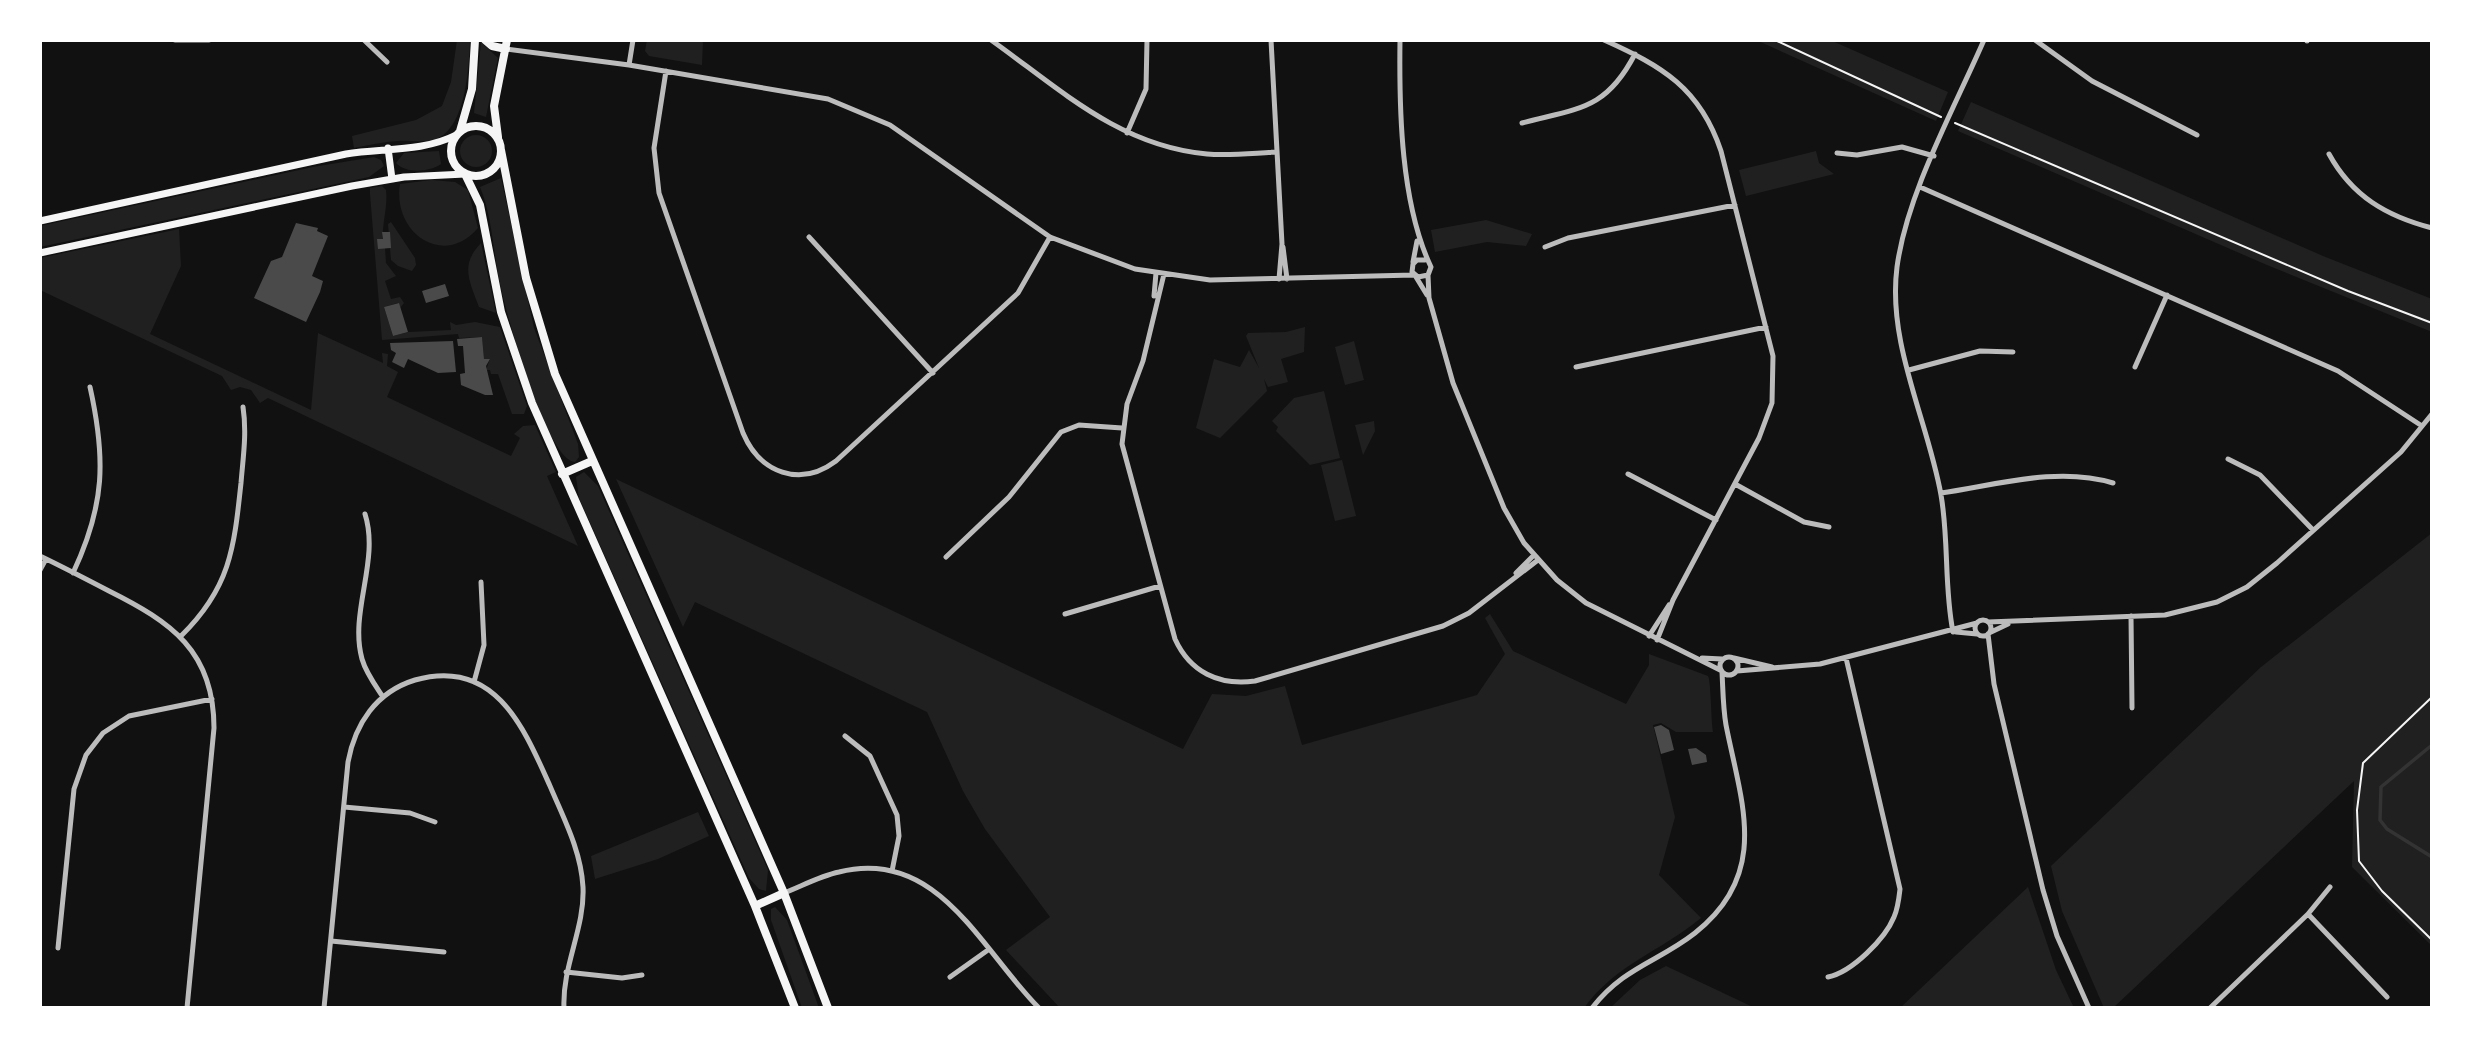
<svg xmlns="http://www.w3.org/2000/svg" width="2472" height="1048" viewBox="0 0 2472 1048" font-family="'PT Sans Narrow',sans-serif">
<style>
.green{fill:#202020}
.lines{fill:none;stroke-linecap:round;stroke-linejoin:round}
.stream{stroke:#333;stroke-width:3.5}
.building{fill:#4a4a4a}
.path{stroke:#f5f5f5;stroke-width:2}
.minor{stroke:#bcbcbc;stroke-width:5}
.secondary{stroke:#f5f5f5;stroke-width:7}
.primary{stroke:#f5f5f5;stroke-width:8}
</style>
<rect width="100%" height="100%" fill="#111"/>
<path class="green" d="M457,40H470C469,67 466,128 436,139C424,143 410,140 398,141C383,142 369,145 354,148L352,136L416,120L442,106L451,82Z
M647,40H703L702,65L649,56L645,51Z
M1756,40H1830L1948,92L1936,121Z
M481,42L498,58L486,117L474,113Z
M1971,102L2323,256L2432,299V332L2267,265L1958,131Z
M460 151a16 16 0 1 1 32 0a16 16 0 1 1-32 0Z
M439,151L441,164C430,172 406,174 396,163L404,153Z
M1816,151L1819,163L1834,174L1746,196L1739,170Z
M374,157L381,160L384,166L369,177L40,247V226L313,167Z
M501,178L534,328L578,444L579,457L575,462C547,461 507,316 501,288C493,255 493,218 480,187Z
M432,180L455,182L468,190L478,228C443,269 392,232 400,184Z
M382,186L386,190C388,207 382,222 383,239L377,240L385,248L386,263L396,276L385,281L391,299L400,297L404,303L400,308L398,303L384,307L393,336L409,332L451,330L450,322L456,325L475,322L500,327L527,406L524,414H512L498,374H491L490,370H486L490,359H484L482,337L459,338L458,334L382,340L370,194V188Z
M1486,220L1532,234L1526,246L1487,242L1435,252L1431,230Z
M391,222L415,258L416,265L412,271L398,266L391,260L388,224Z
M179,229L181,266L150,334L311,410L318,333L383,363L382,353L388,354L387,366L398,372L387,397L511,456L520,438L514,434L523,426L535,425L556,472L547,476L578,546L268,398L260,403L251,390L240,387L231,390L222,376L40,290V258Z
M481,243L496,313L479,307C469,280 460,265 481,243Z
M1305,327L1304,352L1281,359L1288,382L1268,387L1264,379L1267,391L1220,438L1196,428L1214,359L1240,367L1249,350L1259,368L1246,336L1248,333L1286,332Z
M1354,341L1364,380L1345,385L1335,347Z
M1324,391L1340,458L1310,465L1276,431L1278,427L1272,421L1294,398Z
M1374,421L1375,431L1363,455L1355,425Z
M1342,460L1356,516L1335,521L1321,465Z
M584,472L598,486L768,870L766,891L759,889L749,878L579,498L576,477Z
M616,479L1183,749L1212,694L1246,696L1285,686L1302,745L1477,695L1505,654L1485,618L1490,614L1513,651L1626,704L1649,665V654L1708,676C1711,681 1711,720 1713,732H1676L1661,723L1653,725L1675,817L1659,875L1701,918C1660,952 1617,963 1584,1008H1060L1006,950L1050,917L985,829L963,791L927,712L695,602L683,627Z
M2432,533V946L2352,867L2354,781L2113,1008H2104L2062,911L2051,866L2261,667Z
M698,812L709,836L658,859L595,879L591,856Z
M2028,887L2056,970L2074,1008H1900Z
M775,907L787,920L819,1008H802L771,920V909Z
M1666,966L1755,1008H1610L1640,980Z"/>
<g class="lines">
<path class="stream" d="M2432,745L2381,787L2380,820L2387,829L2432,857"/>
</g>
<path class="building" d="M296,223L318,228L317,231L328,236L312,276L323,281L320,292L306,322L254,298L271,261L282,257Z
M382,232H390L391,248L378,249L377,239H383Z
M445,284L449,296L426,303L422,291Z
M399,303L408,332L393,336L384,307Z
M482,337L484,359H490L486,366L493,395H485L461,385L460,374L465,373L463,346H458L457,339Z
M453,341L456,372L438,373L408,359L404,368L392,362L396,353L391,350L390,343Z
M1661,725L1669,730L1674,750L1661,754L1654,727Z
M1696,748L1706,755L1707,762L1692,765L1688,749Z"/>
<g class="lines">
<path class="path" d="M1775,40L1941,117
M1955,123L2348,291L2432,323
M2432,697L2363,763L2357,810L2359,861L2382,891L2432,940"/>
<path class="minor" d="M175,40H209
M364,40L387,62
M991,40C1060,89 1119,146 1207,154C1230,156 1254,153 1277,152
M1271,40L1282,244L1279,279
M1400,40C1399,111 1401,204 1431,267L1428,275L1418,277L1412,272L1413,264L1417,260H1425
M1604,40C1662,66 1700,88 1721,151L1773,356L1772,403L1759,438L1673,600L1657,640
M2035,40L2092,81L2197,135
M2307,40V41
M506,49L629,65L828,99L890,125L1050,237L1135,269L1210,280L1414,275
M629,65L633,40
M666,71L654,148L659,193L743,433C760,473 800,488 836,461L1018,293L1050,237
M1522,123C1579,108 1606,110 1635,54
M1127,133L1146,89L1147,40
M1837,153L1857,155L1902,147L1934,156
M2329,154C2352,196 2386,216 2432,228
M1920,187L2338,371L2422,426
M809,237L933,373
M1283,247L1287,279
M1545,247L1568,238L1735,205
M1413,262L1417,241
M1164,274L1143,361L1127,404L1122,444L1175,639C1190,672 1219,686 1255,681L1443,626L1469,613L1538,560
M1428,275L1429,298L1453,383L1504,508L1524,543L1557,580L1586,603L1720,670
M1416,277L1427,295
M1154,296L1156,273
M1576,367L1766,327
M2135,367L2167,295
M1909,370L1980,351L2013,352
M2228,459L2260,475L2313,530
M1628,474L1716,520
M1735,484L1804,522L1829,527
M1941,493C1996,485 2058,466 2113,483
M365,514C380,561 349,612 362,659C366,673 375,685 383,697
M40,556C63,567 86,579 109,591C171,622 214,651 214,728L187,1008
M946,557L1009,497L1061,432L1079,425L1122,428
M40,570L46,559
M73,573C105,505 106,459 90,387
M1516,573L1534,555
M1065,614L1160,586
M2131,616L2132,708
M1975 628a8 8 0 1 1 16 0a8 8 0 1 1-16 0Z
M1988,622L2165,615L2217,602L2247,587L2277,563L2401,452L2432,414
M1953,632C1944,587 1949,540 1941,495C1928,421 1887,344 1897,267C1907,193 1954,109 1984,40
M1956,632L1977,634
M1989,633L2008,624
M1988,634L1994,684L2043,890L2057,936L2089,1008
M181,636C230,588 234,549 241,483C243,458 247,433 243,407
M1649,636L1669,605
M1720 666a9 9 0 1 1 18 0a9 9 0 1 1-18 0Z
M1702,658L1722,659
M1734,658L1772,667
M1737,671L1820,664L1977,623
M474,682L484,645L481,582
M845,736L870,756L897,815L899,836L892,871
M344,807L410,813L435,822
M784,893C802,886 820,876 839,872C938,847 981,950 1039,1008
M2308,914L2387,997
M331,941L444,952
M58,948L74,789L86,755L103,733L129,716L212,699
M566,972L622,978L642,975
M950,977L988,950
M1828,977C1852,972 1885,939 1894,917C1898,908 1899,898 1900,889L1846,658
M324,1008L348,762C355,724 376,692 415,680C495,657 524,728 550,786C564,819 581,851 583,887C585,928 562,966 564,1008
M1592,1008C1624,967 1658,962 1695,933C1771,873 1741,802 1726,725C1723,708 1723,690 1722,672
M2210,1008L2308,914L2330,887"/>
<path class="secondary" d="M388,148L392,179
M40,221L346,154C382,148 423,152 456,135
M40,253L352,186L404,177L465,174"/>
<path class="primary" d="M485,40L492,46L506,49
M451 151a25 25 0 1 1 50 0a25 25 0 1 1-50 0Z
M460,131L472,89L475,40
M498,137L494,106L507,40
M501,150L526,278L555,374L784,893L828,1008
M465,174L480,205L501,312L532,403L755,906L795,1008
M562,474L592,461
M755,906L784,893"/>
</g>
<rect width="2472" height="1048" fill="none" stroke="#ffffff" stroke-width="84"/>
</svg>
